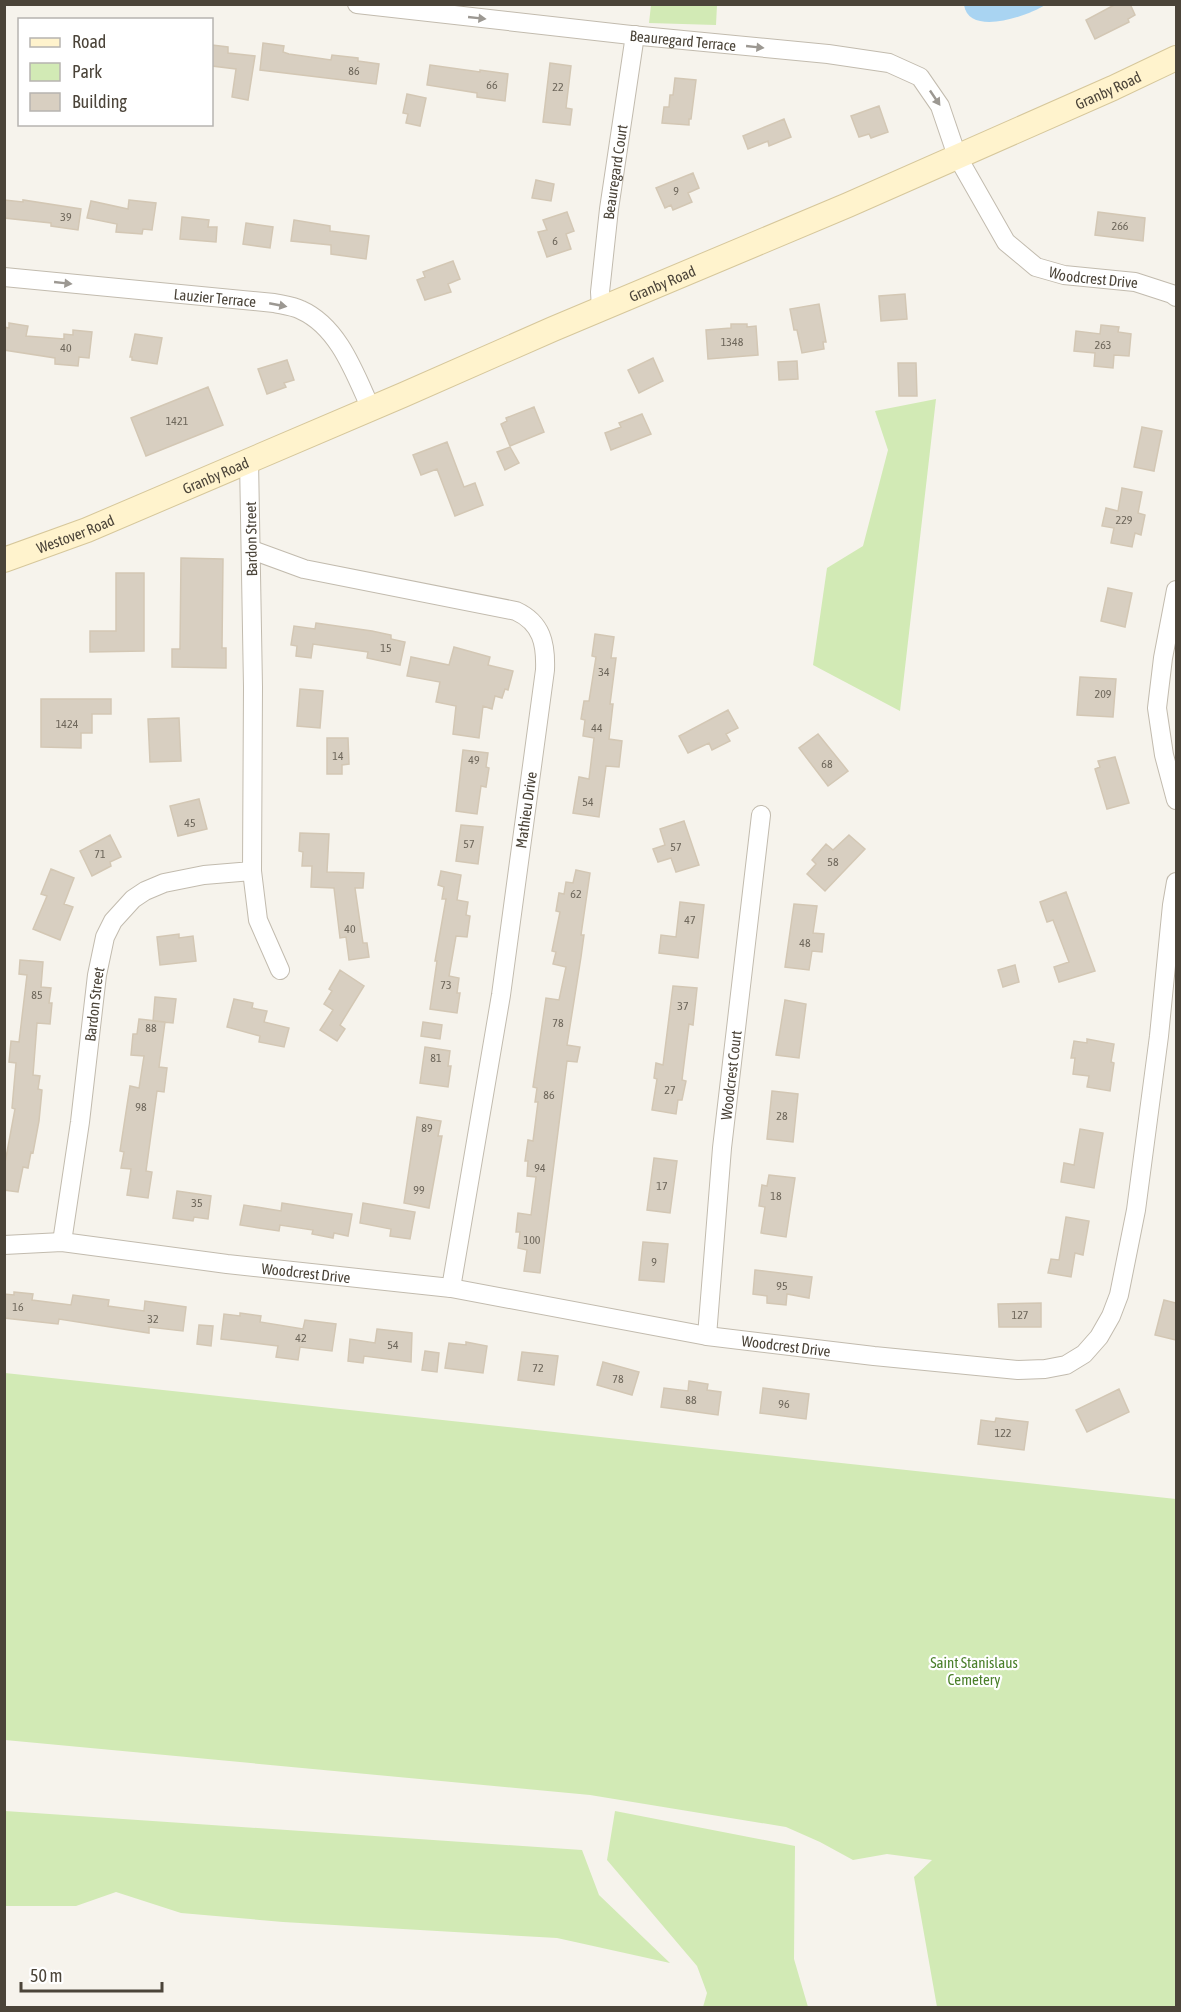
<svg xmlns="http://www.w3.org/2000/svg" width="1181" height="2012" viewBox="0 0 1181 2012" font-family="'Asap Condensed',sans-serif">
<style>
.green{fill:#d2eab5}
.water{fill:#a9d4f2}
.building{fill:#d8cfc1;stroke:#d3c7b4;stroke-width:1.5}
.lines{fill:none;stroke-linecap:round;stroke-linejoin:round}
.street-casing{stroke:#c2bbae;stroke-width:20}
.secondary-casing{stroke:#d6c79b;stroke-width:26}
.street{stroke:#fff;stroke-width:18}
.secondary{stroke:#fff3cd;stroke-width:24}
.oneway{fill:#9c9892}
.labels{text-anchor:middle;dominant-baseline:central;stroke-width:4.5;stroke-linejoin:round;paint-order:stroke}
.number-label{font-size:12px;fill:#6e675b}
.street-label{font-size:15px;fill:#4b4439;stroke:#fff}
.park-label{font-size:15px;fill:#4a7f2a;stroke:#fff}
</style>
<rect width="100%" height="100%" fill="#f6f3ec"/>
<path class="green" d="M651,5H717L716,25L649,23Z
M936,399L900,711L813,665L827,568L863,546L888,450L875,411Z
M5,1373L1176,1499V2007H937L914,1877L932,1860L887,1854L853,1860L820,1842L786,1827L590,1795L5,1740Z
M5,1811L582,1850L599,1895L670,1963L557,1938L283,1922L181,1913L116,1892L76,1906H5Z
M615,1811L795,1846L794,1959L808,2007H703L707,1993L697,1966L607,1860Z"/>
<path class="water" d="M964,5V4L1045,5C1028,16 969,37 964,5Z"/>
<path class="building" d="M1116,4H1130L1135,15L1128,19L1129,22L1095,39L1086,20Z
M263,43L284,46L283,52L289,54L331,60L332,55L358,58V61L379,64L376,84L260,70Z
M212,45L228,47V53L255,56L248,100L232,97L236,69L212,66Z
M550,63L571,66L566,108L572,109L570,125L543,122Z
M430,65L480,72V70L508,74L505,101L477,97V93L427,85Z
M675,78L696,80L691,119H689V125L662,123L664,107H669L670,95H673Z
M407,94L426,98L420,126L406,123L408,114L403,113Z
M879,106L888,132L871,138L869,134L859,137L851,116Z
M784,119L791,137L769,146L768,141L748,149L743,136Z
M693,173L699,188L688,193L692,202L673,210L671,205L665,208L656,188Z
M536,180L554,184L551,201L532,198Z
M4,200L23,202V200L81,209L78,230L51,226V223L4,218Z
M129,200L156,203L152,230L143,229L142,234L116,232L117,224L87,218L91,201L128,209Z
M567,212L574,231L566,234L571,249L547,257L538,232L547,230L543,220Z
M1098,212L1145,218L1143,241L1095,235Z
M182,217L209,220L208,227H217L216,242L180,239Z
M294,220L330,226V231L369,236L366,259L331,254V245L291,241Z
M246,223L273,227L270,248L243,244Z
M453,261L460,279L448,284L451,292L425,300L417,280L425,277L423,272Z
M905,294L907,319L881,321L879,296Z
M819,304L826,342H823L824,349L802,353L797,330H794L790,309Z
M9,323L28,326L26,336L64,339V334L73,335V330L92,332L89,358L79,357L78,366L55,364V358L4,350V327L9,328Z
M731,324H747V327L756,326L758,355L708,359L706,330L731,328Z
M1101,325L1119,327L1118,332L1131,334L1129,356L1114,355L1113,368L1094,366L1095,353L1074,351L1076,331L1100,334Z
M135,334L162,338L157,364L132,360V357H130Z
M653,358L663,381L639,393L628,370Z
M287,360L294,380L284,383L286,387L267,394L258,369Z
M797,361L798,379L779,380L778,362Z
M898,363H916L917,396H899Z
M208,387L223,425L146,456L131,418Z
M534,407L544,432L510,446L501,424L507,421L506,418Z
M642,414L651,434L611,450L605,433L621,427L619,423Z
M1142,427L1162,431L1154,471L1134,467Z
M447,442L464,487L475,483L483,505L455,516L437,469L421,475L413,455Z
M510,447L519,463L505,470L497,452Z
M1122,488L1142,492L1138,513L1145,515L1141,535L1135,533L1132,547L1111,543L1114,528L1102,526L1106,508L1118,511Z
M181,558L223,559L222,648H226V668L172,667V649H180Z
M116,573H144V651L90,652V631H116Z
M1108,588L1132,593L1125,627L1101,621Z
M316,623L372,631L391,635V639L405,642L400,665L367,658L368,652L313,644L311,658L296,656L297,646L291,645L294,626L315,629Z
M595,634L614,637L611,658H616L610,704H613L609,739L622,741L619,767L606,766L599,817L573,813L579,777L589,779L594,738L583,736L585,720L581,719L584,701H589L596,657L592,656Z
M454,647L490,657L488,665L513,671L508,690L505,689L502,698L495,696L492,709L483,706L479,738L453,734L456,706L436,702L440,682L407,676L411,657L449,665Z
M1080,677L1116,679L1113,717L1077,715Z
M300,689L323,691L320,728L297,726Z
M41,699H111V714H92V733H81V748L41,747Z
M728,710L738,728L726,734L730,741L712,750L709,743L688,753L679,736Z
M179,718L181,761L150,762L148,719Z
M818,734L848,771L828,786L799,748Z
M327,738H348L349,764L342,765V774H327Z
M463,750L488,753L486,767L489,768L486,787L481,786L477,814L456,811Z
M1115,757L1129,803L1107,809L1095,769L1100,767L1098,761Z
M199,799L207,829L178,836L170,806Z
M684,821L699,865L676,872L671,858L658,862L653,849L665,845L660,829Z
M461,825L483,827L478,864L456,861Z
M300,833L329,834L327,872L364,873L363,888H355L363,943H367L369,957L349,960L346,937L340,938L334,888L311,887L312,866H302L303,852L299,851Z
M110,835L121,857L110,862L111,866L92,876L80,851Z
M849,835L865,849L825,891L807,874L816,864L812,860L826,844L833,850Z
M51,869L74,878L64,904L73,907L60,940L33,929L47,896L41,894Z
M576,870L590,873L581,935H584L581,957L567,1045L580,1047L577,1062L567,1061L540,1273L524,1271L527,1250L518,1248L520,1232H516L518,1213L531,1215L536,1177L527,1176L528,1161H525L528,1140L533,1141L538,1102H535L537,1088L533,1087L546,998L559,1000L566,967L553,964L556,952L552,951L560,912L556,911L559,893L564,894L566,882L573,883Z
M441,871L461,875L457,900L468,902L466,915L470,916L467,937L456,936L449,976L459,978L457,993H460L457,1013L430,1009L437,961H435L446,899H442L444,887L438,885Z
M1066,892L1095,971L1059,982L1054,967L1069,962L1053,920L1047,922L1040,902Z
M680,902L704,905L698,958L659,953L661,935L676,937Z
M794,904L817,906L813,933L824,934L822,952L812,951L809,970L785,967Z
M179,934V938L193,936L196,961L160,965L157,937Z
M20,960L43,962L41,987L51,988L49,1003H52L50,1024L37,1023L33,1075L40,1076L38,1089L42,1090L39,1121L33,1153L31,1152L28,1168L23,1167L18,1192L4,1190V1168L15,1109L12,1108L16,1063L9,1062L11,1041L19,1042L27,975L19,974Z
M1015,965L1019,982L1003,987L998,970Z
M340,970L364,986L340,1025L345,1029L337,1041L320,1030L333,1010L324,1004L332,991L329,989Z
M673,986L697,988L693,1025L689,1024L682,1080L686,1081L682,1100H678L676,1114L652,1110L657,1079L654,1078L656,1063L663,1065Z
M155,997L176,999L173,1023L153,1021Z
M234,999L253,1003L252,1008L267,1011L264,1022L289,1028L284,1047L259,1042L260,1036L227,1027Z
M785,1000L806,1004L799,1058L776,1055Z
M139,1019L165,1022L159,1067L167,1068L164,1092L157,1091L146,1171L152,1172L148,1198L127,1195L131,1169L121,1168L124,1152L120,1151L130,1086L139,1088L144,1056L131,1055L133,1034H137Z
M423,1022L442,1025L440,1039L421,1036Z
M1087,1039L1114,1044L1111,1062L1114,1063L1110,1091L1087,1087L1089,1076L1073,1074L1075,1058H1071L1074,1041L1087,1043Z
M425,1047L450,1051L448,1066H451L448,1087L420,1083Z
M772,1091L798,1094L793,1142L767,1139Z
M417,1117L441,1121L438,1136H442L429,1208L404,1203Z
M1080,1129L1103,1133L1094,1188L1061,1182L1064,1163L1074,1165Z
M654,1158L677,1161L670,1213L647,1210Z
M769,1175L795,1178L786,1237L761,1233L765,1207L759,1206L762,1185L767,1186Z
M177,1191L211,1196L208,1219L194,1217L193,1221L173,1218Z
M282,1203L352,1214L348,1236L334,1233L333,1238L312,1234L313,1230L280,1225L279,1231L240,1225L244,1205L281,1211Z
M363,1203L415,1212L410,1239L390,1236L391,1229L360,1223Z
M1066,1217L1089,1221L1083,1255L1075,1253L1071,1277L1048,1273L1051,1259L1059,1260Z
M643,1242L668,1244L664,1282L639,1280Z
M755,1270L812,1277L809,1298L787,1294L786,1305L767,1303V1296L753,1294Z
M14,1292L33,1294L32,1300L71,1305L73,1295L109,1300L108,1306L144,1311L145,1301L186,1307L183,1331L149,1327V1333L59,1319L58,1324L4,1318V1294L14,1295Z
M1164,1300L1176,1303V1340L1155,1335Z
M1041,1303V1327H999L998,1304Z
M240,1313L261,1316L260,1322L303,1329L305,1320L336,1324L332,1351L300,1347L298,1360L276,1357L278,1346L221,1339L224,1314L240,1316Z
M199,1325L213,1326L211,1346L197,1344Z
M377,1329L412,1333L411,1362L364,1356L363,1363L348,1361L350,1339L375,1343Z
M466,1342L487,1346L483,1373L445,1368L449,1343L466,1345Z
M425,1351L439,1353L437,1372L422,1370Z
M522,1352L558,1356L554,1385L518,1380Z
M603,1362L639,1372L632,1395L597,1385Z
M689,1381L708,1384L707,1390L721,1392L718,1415L661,1407L664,1388L688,1391Z
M763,1388L809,1394L806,1419L760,1413Z
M1119,1389L1129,1412L1087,1432L1076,1410Z
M996,1418L1028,1422L1024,1450L978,1444L981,1420L995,1422Z"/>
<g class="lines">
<defs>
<g id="street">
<path id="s1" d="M357,4L631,35L828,54L889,63L920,77L940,106L957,156L1006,242L1036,267L1064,275L1135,282L1172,294L1176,297"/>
<path id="s2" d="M4,277L274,303C283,305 293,306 301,310C339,327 355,374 371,409"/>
<path id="s3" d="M601,309L600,292L609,209L635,35"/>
<path d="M252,550L304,569L516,611C542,623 546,644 545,670L501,995L451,1288"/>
<path d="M1176,590L1163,658L1157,708L1164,755L1176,800"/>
<path d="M252,871L258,920L280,970"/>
<path id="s4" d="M62,1242L80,1122L97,975L105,937L113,921L133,899L145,891L164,883L204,875L252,871L253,687L249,460"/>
<path id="s5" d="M4,1245L62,1242L227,1264L451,1288L707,1336L874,1356L1018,1370L1045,1369L1066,1365L1084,1354L1099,1337L1111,1316L1119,1295L1136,1210L1159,1036L1172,905L1176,882"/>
<path id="s6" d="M707,1336L722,1148L761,815"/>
</g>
<g id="secondary">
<path id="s7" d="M4,560L87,530L403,395L553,329L848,205L1113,88L1176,58"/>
</g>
</defs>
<use href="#street" class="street-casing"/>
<use href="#secondary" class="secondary-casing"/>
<use href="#street" class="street"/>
<use href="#secondary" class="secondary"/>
</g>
<defs><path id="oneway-solid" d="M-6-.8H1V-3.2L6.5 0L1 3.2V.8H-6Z" transform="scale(1.5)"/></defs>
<g class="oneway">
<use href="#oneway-solid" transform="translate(477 18) rotate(6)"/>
<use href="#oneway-solid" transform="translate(755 47) rotate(6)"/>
<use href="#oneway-solid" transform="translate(935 98) rotate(56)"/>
<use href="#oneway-solid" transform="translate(63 283) rotate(6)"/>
<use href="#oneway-solid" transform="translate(278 305) rotate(11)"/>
</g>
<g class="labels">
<g class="number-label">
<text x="354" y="71">86</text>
<text x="492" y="85">66</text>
<text x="558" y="87">22</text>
<text x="676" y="191">9</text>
<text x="66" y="217">39</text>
<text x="1120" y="226">266</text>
<text x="555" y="241">6</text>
<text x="732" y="342">1348</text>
<text x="1103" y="345">263</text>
<text x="66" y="348">40</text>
<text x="177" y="421">1421</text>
<text x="1124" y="520">229</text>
<text x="386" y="648">15</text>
<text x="604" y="672">34</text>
<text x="1103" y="694">209</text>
<text x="67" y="724">1424</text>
<text x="597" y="728">44</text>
<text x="338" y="756">14</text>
<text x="474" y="760">49</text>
<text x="827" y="764">68</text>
<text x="588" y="802">54</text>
<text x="190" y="823">45</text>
<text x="469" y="844">57</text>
<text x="676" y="847">57</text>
<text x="100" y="854">71</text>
<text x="833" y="862">58</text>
<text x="576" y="894">62</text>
<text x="690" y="920">47</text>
<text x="350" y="929">40</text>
<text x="805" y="943">48</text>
<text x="446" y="985">73</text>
<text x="37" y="995">85</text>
<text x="683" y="1006">37</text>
<text x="558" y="1023">78</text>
<text x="151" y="1028">88</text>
<text x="436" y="1058">81</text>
<text x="670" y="1090">27</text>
<text x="549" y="1095">86</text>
<text x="141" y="1107">98</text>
<text x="782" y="1116">28</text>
<text x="427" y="1128">89</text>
<text x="540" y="1168">94</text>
<text x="662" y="1186">17</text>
<text x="419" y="1190">99</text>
<text x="776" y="1196">18</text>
<text x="197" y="1203">35</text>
<text x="532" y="1240">100</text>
<text x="654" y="1262">9</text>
<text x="782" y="1286">95</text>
<text x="18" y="1307">16</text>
<text x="1020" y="1315">127</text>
<text x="153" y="1319">32</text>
<text x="301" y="1338">42</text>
<text x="393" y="1345">54</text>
<text x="538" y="1368">72</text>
<text x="618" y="1379">78</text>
<text x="691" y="1400">88</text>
<text x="784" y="1404">96</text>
<text x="1003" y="1433">122</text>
</g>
<g class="street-label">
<text stroke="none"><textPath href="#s1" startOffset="328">Beauregard Terrace</textPath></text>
<text stroke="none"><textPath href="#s7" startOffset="1200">Granby Road</textPath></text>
<text stroke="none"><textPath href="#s3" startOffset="138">Beauregard Court</textPath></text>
<text stroke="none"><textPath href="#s1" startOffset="854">Woodcrest Drive</textPath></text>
<text stroke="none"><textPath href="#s7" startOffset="714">Granby Road</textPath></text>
<text stroke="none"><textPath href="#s2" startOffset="212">Lauzier Terrace</textPath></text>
<text stroke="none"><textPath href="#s7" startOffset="228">Granby Road</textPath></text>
<text stroke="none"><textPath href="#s7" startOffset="76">Westover Road</textPath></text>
<text transform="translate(251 539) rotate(-91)">Bardon Street</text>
<text transform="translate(526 810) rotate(-82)">Mathieu Drive</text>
<text stroke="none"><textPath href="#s4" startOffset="240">Bardon Street</textPath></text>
<text stroke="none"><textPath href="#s6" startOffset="262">Woodcrest Court</textPath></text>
<text stroke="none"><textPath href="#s5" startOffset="304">Woodcrest Drive</textPath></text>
<text stroke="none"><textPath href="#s5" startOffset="790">Woodcrest Drive</textPath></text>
</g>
<g class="park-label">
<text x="974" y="1662">Saint Stanislaus<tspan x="974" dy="17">Cemetery</tspan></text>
</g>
</g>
<rect width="1181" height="2012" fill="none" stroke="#4b4439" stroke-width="12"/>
<rect x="18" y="18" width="195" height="108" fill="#ffffff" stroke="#b7b4b0" stroke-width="1.5"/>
<rect x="30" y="38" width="30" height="9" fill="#fff3cd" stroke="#b7b4b0" stroke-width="1.5"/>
<text x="72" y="48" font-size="18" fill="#4b4439">Road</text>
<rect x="30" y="63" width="30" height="18" fill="#d2eab5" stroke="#b7b4b0" stroke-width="1.5"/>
<text x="72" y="78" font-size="18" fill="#4b4439">Park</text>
<rect x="30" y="93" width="30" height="18" fill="#d8cfc1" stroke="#b7b4b0" stroke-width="1.5"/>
<text x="72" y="108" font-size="18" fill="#4b4439">Building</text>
<path d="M21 1982v9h141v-9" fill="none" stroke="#4b4439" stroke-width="3"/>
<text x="30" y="1982" font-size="18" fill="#4b4439" stroke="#ffffff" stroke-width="4.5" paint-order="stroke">50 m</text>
</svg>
